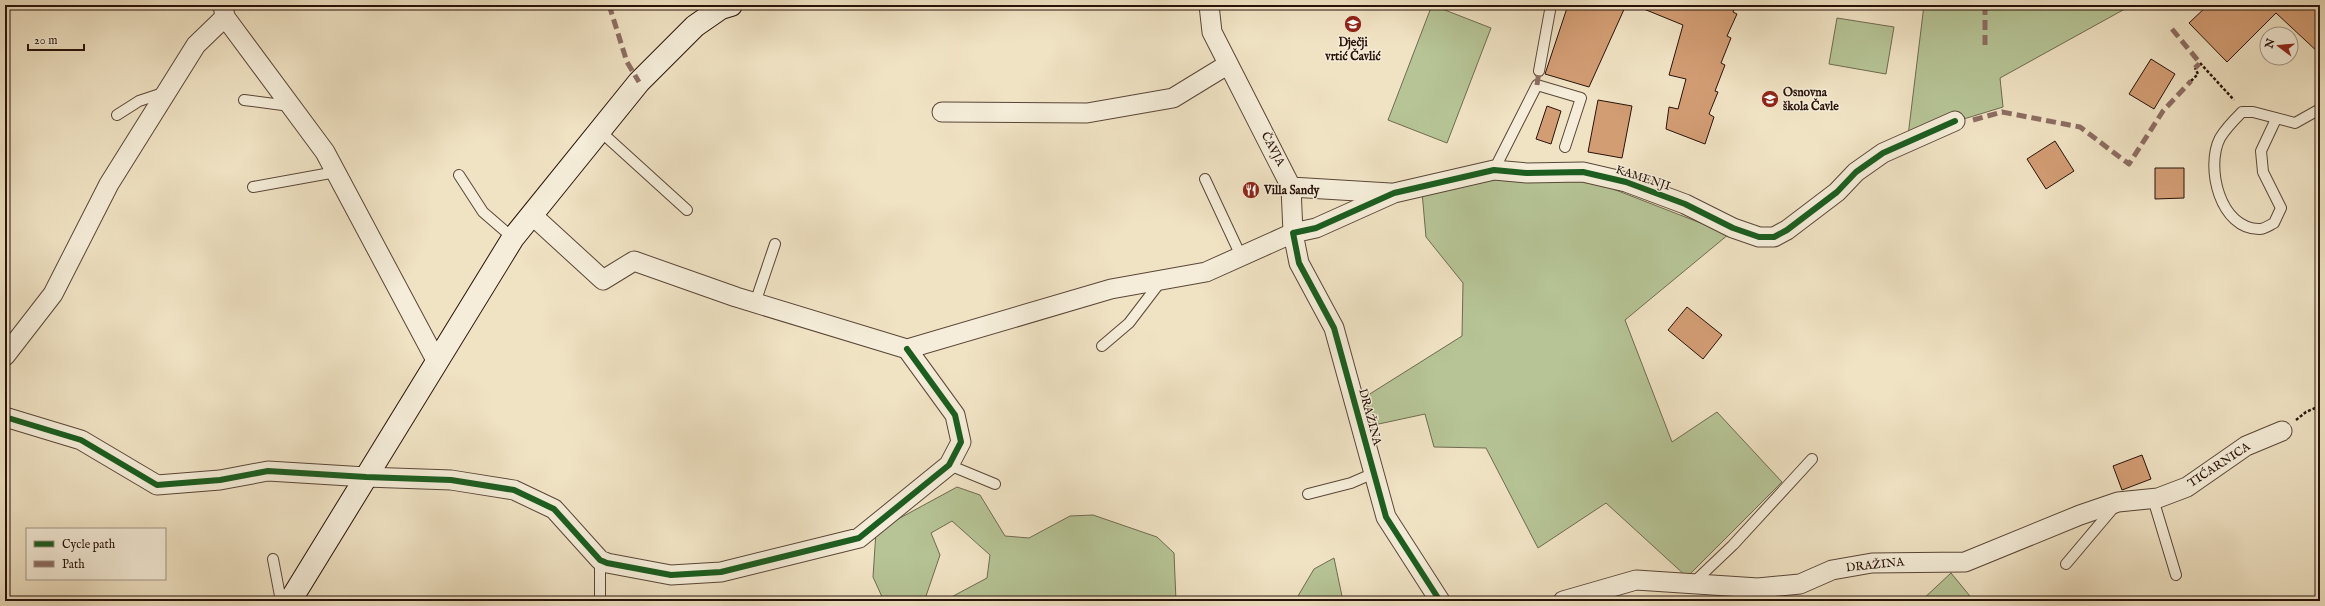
<svg xmlns="http://www.w3.org/2000/svg" width="2325" height="606" viewBox="0 0 2325 606" font-family="'IM FELL English',serif">
<style>
.green{fill:#b6c496;stroke:#6f6b50}
.building{fill:#d39d74;stroke:#281209}
.lines{fill:none;stroke-linecap:round;stroke-linejoin:round}
.lane-casing{stroke:#5a4638;stroke-width:12}
.street-casing{stroke:#5a4638;stroke-width:21}
.secondary-casing{stroke:#281209;stroke-width:24}
.path{stroke:#281209;stroke-width:2.5;stroke-dasharray:3 2;stroke-linecap:butt}
.lane{stroke:#f5edd9;stroke-width:10}
.street{stroke:#f5edd9;stroke-width:19}
.secondary{stroke:#f5edd9;stroke-width:22}
.quiet{stroke:#8d6e63;stroke-width:5;stroke-dasharray:10 5;stroke-linecap:butt}
.cycleway-casing{stroke:#f5edd9;stroke-width:8}
.cycleway{stroke:#1b5e20;stroke-width:6}
.labels{text-anchor:middle;dominant-baseline:central;stroke-width:3;stroke-linejoin:round;paint-order:stroke}
.poi-label{font-size:12px;font-weight:bold;fill:#281209;stroke:#f5edd9;text-anchor:start}
.street-label{font-size:12px;fill:#281209;stroke:#f5edd9}
</style>
<rect width="100%" height="100%" fill="#f0e3c4"/>
<filter id="stains"><feTurbulence type="fractalNoise" baseFrequency=".005" numOctaves="4"/><feColorMatrix values="0 0 0 0 .2 0 0 0 0 .09 0 0 0 0 .02 0 0 0 .5 -.17"/></filter>
<radialGradient id="worn" r=".72"><stop offset=".6" stop-color="#630" stop-opacity="0"/><stop offset="1" stop-color="#630" stop-opacity=".3"/></radialGradient>
<path class="green" d="M1432,5L1491,28L1447,143L1388,120Z
M1924,5H2132L2000,78L2003,107L1908,136Z
M1837,18L1894,27L1886,74L1829,64Z
M1499,178L1590,180L1729,234L1625,320L1672,442L1717,412L1782,482L1687,577L1606,503L1538,548L1486,448L1434,447L1425,414L1374,425L1365,397L1462,336L1463,283L1426,237L1422,192Z
M957,487L980,495L1005,536L1029,538L1070,516L1093,515L1157,537L1174,553L1176,601H944L987,578L990,555L952,521L931,533L940,555L925,599L886,601L883,599L873,577L876,531Z
M1334,558L1343,601H1295L1314,569Z
M1951,573L1974,601H1921Z"/>
<path class="building" d="M1568,5H1626L1589,87L1545,74Z
M1634,5H1736L1733,12L1737,14L1727,36L1731,38L1721,63L1725,65L1715,91L1718,92L1709,114L1714,117L1705,144L1666,129L1669,107L1678,109L1686,79L1669,75L1683,25Z
M2208,5H2320V54L2276,13L2227,62L2189,23Z
M2151,59L2175,74L2154,109L2129,94Z
M1598,100L1632,106L1622,158L1588,152Z
M1547,106L1561,111L1551,144L1536,139Z
M2055,141L2074,171L2046,189L2027,159Z
M2155,168H2184V198L2155,199Z
M1687,307L1722,335L1703,359L1668,330Z
M2142,455L2151,479L2122,490L2113,466Z"/>
<g class="lines">
<defs>
<path id="lane" d="M1539,71L1551,5
M244,100L290,106
M117,115L139,101L166,92
M2276,119L2261,151L2263,172L2281,208L2274,223C2270,225 2264,229 2260,229C2220,230 2205,167 2220,138C2226,128 2234,120 2242,112H2253L2295,123L2320,109
M600,131L687,210
M1494,170L1537,85L1581,98L1565,147
M459,175L483,212L513,238
M1205,179L1241,256
M253,187L336,172
M755,303L775,244
M1102,346L1129,323L1161,281
M949,465L995,484
M1308,494L1351,483L1374,473
M2153,499L2176,575
M273,559L281,601
M2066,564L2115,506
M1692,584L1733,545L1812,459
M600,601V560"/>
<path id="street" d="M223,5L225,17L325,152L437,362
M942,112L1087,113L1173,98L1227,65
M1291,187L1390,193
M532,215L603,280L634,261L736,297L907,349L1111,289L1206,272L1293,233L1291,187L1212,32L1209,5
M5,356L53,294L109,184L196,45L225,17
M5,417L81,440L157,485L220,480L268,471L366,477L451,480L514,490L554,509L600,560L607,563L671,575L721,572L859,538L949,465L961,442L955,415L907,349
M1440,601L1386,517L1334,328L1299,263L1293,233L1316,228L1394,193L1494,170L1527,173L1583,172L1626,182L1685,204L1733,228L1759,237H1774L1787,230L1837,192L1856,172L1883,153L1955,121
M1563,601L1636,580L1758,588L1800,584L1832,570L1872,563L1965,562L2080,515L2118,502L2158,498L2187,487L2246,446L2282,431"/>
<path id="secondary" d="M290,601L513,238L639,82L695,26L721,8L731,5"/>
</defs>
<use href="#lane" class="lane-casing"/>
<use href="#street" class="street-casing"/>
<use href="#secondary" class="secondary-casing"/>
<path class="path" d="M2200,63L2234,100
M2191,81L2198,74L2195,68
M2296,420L2306,412L2320,406"/>
<use href="#lane" class="lane"/>
<use href="#street" class="street"/>
<use href="#secondary" class="secondary"/>
<path class="quiet" d="M609,5L627,62L639,82
M1985,5V46
M2172,29L2200,63L2195,68
M1537,85L1539,71
M1973,120L2002,112L2080,127L2129,164L2163,111L2191,81"/>
<defs>
<path id="cycleway" d="M5,417L81,440L157,485L220,480L268,471L366,477L451,480L514,490L554,509L600,560L607,563L671,575L721,572L859,538L949,465L961,442L955,415L907,349
M1440,601L1386,517L1334,328L1299,263L1293,233L1316,228L1394,193L1494,170L1527,173L1583,172L1626,182L1685,204L1733,228L1759,237H1774L1787,230L1837,192L1856,172L1883,153L1955,121"/>
</defs>
<use href="#cycleway" class="cycleway-casing"/>
<use href="#cycleway" class="cycleway"/>
</g>
<defs>
<symbol id="school-disc" viewBox="-11 -11 22 22"><circle r="9.5" fill="#8f2418" stroke="#f5edd9"/><path d="M0-5L7-2L0 1L-7-2ZM-4 1L0 2.5L4 1V4Q0 6-4 4Z" fill="#fff"/></symbol>
<symbol id="restaurant-disc" viewBox="-11 -11 22 22"><circle r="9.5" fill="#8f2418" stroke="#f5edd9"/><path d="M-5-6h1v4h1v-4h1v4h1v-4h1v5L-1.5 .5V6h-2V.5L-5-1ZM5-6V6H3V1.5H1.5Q1.5-4 5-6Z" fill="#fff"/></symbol>
</defs>
<g fill-rule="evenodd">
<use href="#school-disc" x="1343" y="14" width="20" height="20"/>
<use href="#school-disc" x="1760" y="89" width="20" height="20"/>
<use href="#restaurant-disc" x="1241" y="180" width="20" height="20"/>
</g>
<g class="labels">
<g class="poi-label">
<text x="1353" y="42" text-anchor="middle">Dječji<tspan x="1353" dy="14">vrtić Čavlić</tspan></text>
<text x="1783" y="92">Osnovna<tspan x="1783" dy="14">škola Čavle</tspan></text>
<text x="1264" y="190">Villa Sandy</text>
</g>
<g class="street-label">
<text transform="translate(1273 149) rotate(62)">ČAVJA</text>
<text transform="translate(1643 178) rotate(18)">KAMENJI</text>
<text transform="translate(1370 417) rotate(75)">DRAŽINA</text>
<text transform="translate(2219 465) rotate(-33)">TIĆARNICA</text>
<text transform="translate(1875 565) rotate(-6)">DRAŽINA</text>
</g>
</g>
<rect width="2325" height="606" fill="none" stroke="#f0e3c4" stroke-width="20"/>
<rect x="6" y="6" width="2313" height="594" fill="none" stroke="#281209" stroke-width="2"/>
<rect x="10" y="10" width="2305" height="586" fill="none" stroke="#281209"/>
<rect x="26" y="528" width="140" height="52" fill="#f5edd9" stroke="#a39586"/>
<rect x="34" y="541" width="20" height="6" fill="#1b5e20" stroke="#a39586"/>
<text x="62" y="548" font-size="12" fill="#281209">Cycle path</text>
<rect x="34" y="561" width="20" height="6" fill="#8d6e63" stroke="#a39586"/>
<text x="62" y="568" font-size="12" fill="#281209">Path</text>
<g transform="translate(2279 46) rotate(286)"><circle r="19" fill="#f5edd9" stroke="#a39586"/>
<path d="M0-3L7 15L0 10L-7 15Z" fill="#8f2418"/>
<text y="-6" font-size="11" font-weight="bold" text-anchor="middle" fill="#281209">N</text>
</g>
<path d="M28 44v6h56v-6" fill="none" stroke="#281209" stroke-width="2"/>
<text x="34" y="44" font-size="12" fill="#281209" stroke="#f5edd9" stroke-width="3" paint-order="stroke">20 m</text>
<rect width="100%" height="100%" filter="url(#stains)"/>
<rect width="100%" height="100%" fill="url(#worn)"/>
</svg>
